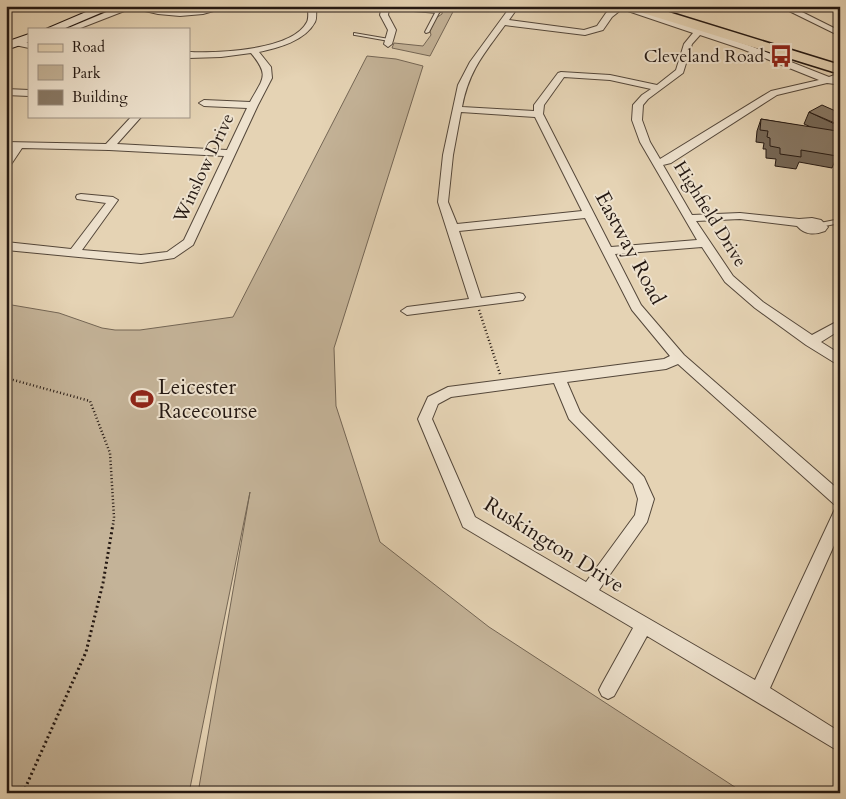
<svg xmlns="http://www.w3.org/2000/svg" width="846" height="799" viewBox="0 0 846 799" font-family="Cardo,serif">
<style>
.green{fill:#c4b398;stroke:#746655}
.lines{fill:none;stroke-linecap:round;stroke-linejoin:round}
.lane-casing{stroke:#54473a;stroke-width:2}
.street-casing{stroke:#54473a;stroke-width:2}
.secondary-casing{stroke:#241812;stroke-width:2}
.primary-casing{stroke:#241812;stroke-width:3}
.path-far1{stroke:#241812;stroke-width:2.5;stroke-dasharray:1 2.5;stroke-linecap:butt}
.path{stroke:#241812;stroke-width:3;stroke-dasharray:2 3;stroke-linecap:butt}
.lane{fill:#eee2ce;fill-rule:evenodd}
.street{fill:#eee2ce;fill-rule:evenodd}
.secondary{fill:#eee2ce;fill-rule:evenodd}
.primary{fill:#e5d3b4;fill-rule:evenodd}
.wall{fill:#756858;stroke:#241812}
.shaded-wall{fill:#5f5547;stroke:#241812}
.building{fill:#887966;stroke:#241812}
.labels{text-anchor:middle;dominant-baseline:central;stroke-width:4;stroke-linejoin:round;paint-order:stroke}
.far-poi-label{font-size:18px;fill:#241812;stroke:#eee2ce;text-anchor:end}
.far-street-label{font-size:18px;fill:#241812;stroke:#eee2ce}
.street-label{font-size:21px;fill:#241812;stroke:#eee2ce}
.poi-label{font-size:21px;fill:#241812;stroke:#eee2ce;text-anchor:start}
</style>
<rect width="100%" height="100%" fill="#e5d3b4"/>
<filter id="stains"><feTurbulence type="fractalNoise" baseFrequency=".004" numOctaves="4"/><feColorMatrix values="0 0 0 0 .2 0 0 0 0 .09 0 0 0 0 .02 0 0 0 .5 -.17"/></filter>
<radialGradient id="worn" r=".72"><stop offset=".6" stop-color="#630" stop-opacity="0"/><stop offset="1" stop-color="#630" stop-opacity=".3"/></radialGradient>
<path class="green" d="M443,6H456L430,56L392,48L394,43L423,46L431,35L430,31L436,18L442,14Z
M367,56L396,59L423,66L334,348L336,406L380,542L489,627L744,793H198L250,492L189,793H6V304L59,313L102,328L115,330H140L233,317Z"/>
<g class="lines">
<defs>
<path id="lane" d="M438,10L440,11L429,32L426,33L425,32L436,11Z
M354,33L389,39L391,40L389,41L355,35H354Z
M840,219V223L820,227L817,225L820,223Z"/>
<path id="street" d="M121,6H144L180,11L231,6L203,14L180,16L158,14L132,8L78,29H66Z
M308,6H316C316,11 317,18 315,22C305,41 278,48 259,52L271,67L272,78L258,105L193,245L174,258L141,263L6,250V242L71,249L106,203L77,199L76,197L77,195L81,194L113,197L118,200L82,250L141,255L167,252L184,240L224,156L109,150L22,148L10,166L6,167V156L12,148H6V142L106,144L132,116H142L117,144L227,150L247,108L204,106L199,103L204,100L250,102C263,78 270,76 251,53L221,57L189,58V52C217,53 292,51 307,22C309,18 308,11 308,6Z
M382,6C397,6 431,3 442,11L438,13L389,9L388,15L396,30L392,44L388,47L384,44L388,30L380,15Z
M511,6H519L509,20L584,30L597,26L606,13L615,6H628L748,45L829,77L840,73V79L836,81L835,84L827,83L777,95L671,163L663,165L692,215L740,213L799,219L812,218L821,220L828,227L825,231C814,235 805,235 797,226L740,219L696,221L733,276L763,302L812,335L840,320V330L821,342L840,354V366L806,345L755,308L725,282L702,247L615,254L641,305L684,355L840,491V506L835,505L678,364L666,369L567,382L580,412L644,477L654,499L647,522L599,590L755,680L835,509L840,508V532L770,688L840,732V752L647,636L614,696L608,699L602,696L599,690L602,684L633,628L463,527L461,522L418,419L428,397L448,387L664,359L670,356L632,310L585,218L459,231L481,298L519,293L523,294L525,297L523,300L407,315L401,311L407,307L469,299L438,202L443,155L458,85L470,62ZM622,9L693,33L684,44L676,70L657,85L610,75L561,72L558,73L534,105V111L462,107C469,70 484,54 505,25L585,35L603,30L612,17ZM700,35L742,49L819,80L771,91L660,159L650,142L642,120L643,105L648,99L683,73L692,44ZM564,77L610,80L651,89L642,95L633,105L632,120L640,142L697,240L611,247L543,114L544,105ZM461,112L535,117L582,211L457,224L448,202L453,155ZM554,383L569,419L633,484L638,499L635,515L586,582L475,517L432,419L438,404L451,397Z
M779,6H790L840,31V36Z
M15,41L29,43V48L15,45Z
M6,89L29,90V96L6,95Z"/>
<path id="secondary" d="M100,6H117L63,29H46Z
M29,34V42L6,50V42Z"/>
<path id="primary" d="M629,6H649L840,65V74L630,9Z"/>
</defs>
<use href="#lane" class="lane-casing"/>
<use href="#street" class="street-casing"/>
<use href="#secondary" class="secondary-casing"/>
<use href="#primary" class="primary-casing"/>
<path class="path-far1" d="M479,310L500,374
M6,378L90,401L110,453L114,517L113,525"/>
<path class="path" d="M23,793L86,652L103,583L113,524"/>
<use href="#lane" class="lane"/>
<use href="#street" class="street"/>
<use href="#secondary" class="secondary"/>
<use href="#primary" class="primary"/>
</g>
<path class="wall" d="M809,112L839,126L835,128L834,131L837,156L832,168L799,162L796,169L775,166L776,159L766,158V149H763L764,143L756,142L757,131L761,119L813,128L804,124Z"/>
<path class="shaded-wall" d="M840,117L839,126L835,128L837,124L836,119Z"/>
<path class="building" d="M822,105L840,113V117L836,119L837,124L809,112Z
M761,119L837,131V156L801,150V157L780,154V148L770,146V138L767,137L768,131L760,130Z"/>
<defs>
<symbol id="bus-bare" viewBox="-9 -9 18 18"><path d="M-5-6H5V4H4V6H2V4H-2V6H-4V4H-5ZM-3.5-4V0h7V-4ZM-3.5 1.2v1.5H-2V1.2ZM2 1.2v1.5H3.5V1.2Z" fill="#8f2418" stroke="#eee2ce" stroke-width="2.5" paint-order="stroke"/></symbol>
<symbol id="stadium-bare" viewBox="-9 -9 18 18"><path d="M0-5a6.5 5 0 1 0 0 10a6.5 5 0 1 0 0-10ZM-3.5-1.8h7v3.6h-7Z" fill="#8f2418" stroke="#eee2ce" stroke-width="2.5" paint-order="stroke"/></symbol>
</defs>
<g fill-rule="evenodd">
<use href="#bus-bare" x="765" y="40" width="32" height="32"/>
<use href="#stadium-bare" x="126" y="383" width="32" height="32"/>
</g>
<g class="labels">
<g class="far-poi-label">
<text x="764" y="56">Cleveland Road</text>
</g>
<g class="far-street-label">
<text transform="translate(204 168) rotate(-65)">Winslow Drive</text>
<text transform="translate(710 214) rotate(58)">Highfield Drive</text>
</g>
<g class="street-label">
<text transform="translate(630 248) rotate(62)">Eastway Road</text>
<text transform="translate(554 545) rotate(32)">Ruskington Drive</text>
</g>
<g class="poi-label">
<text x="158" y="387">Leicester<tspan x="158" dy="24">Racecourse</tspan></text>
</g>
</g>
<rect width="846" height="799" fill="none" stroke="#e5d3b4" stroke-width="25"/>
<rect x="8" y="8" width="831" height="784" fill="none" stroke="#241812" stroke-width="2.5"/>
<rect x="12" y="12" width="821" height="774" fill="none" stroke="#241812"/>
<rect x="28" y="28" width="162" height="90" fill="#eee2ce" stroke="#9d9183"/>
<rect x="38" y="44" width="25" height="8" fill="#e5d3b4" stroke="#9d9183"/>
<text x="72" y="52" font-size="15" fill="#241812">Road</text>
<rect x="38" y="65" width="25" height="15" fill="#c4b398" stroke="#9d9183"/>
<text x="72" y="78" font-size="15" fill="#241812">Park</text>
<rect x="38" y="90" width="25" height="15" fill="#887966" stroke="#9d9183"/>
<text x="72" y="102" font-size="15" fill="#241812">Building</text>
<rect width="100%" height="100%" filter="url(#stains)"/>
<rect width="100%" height="100%" fill="url(#worn)"/>
</svg>
